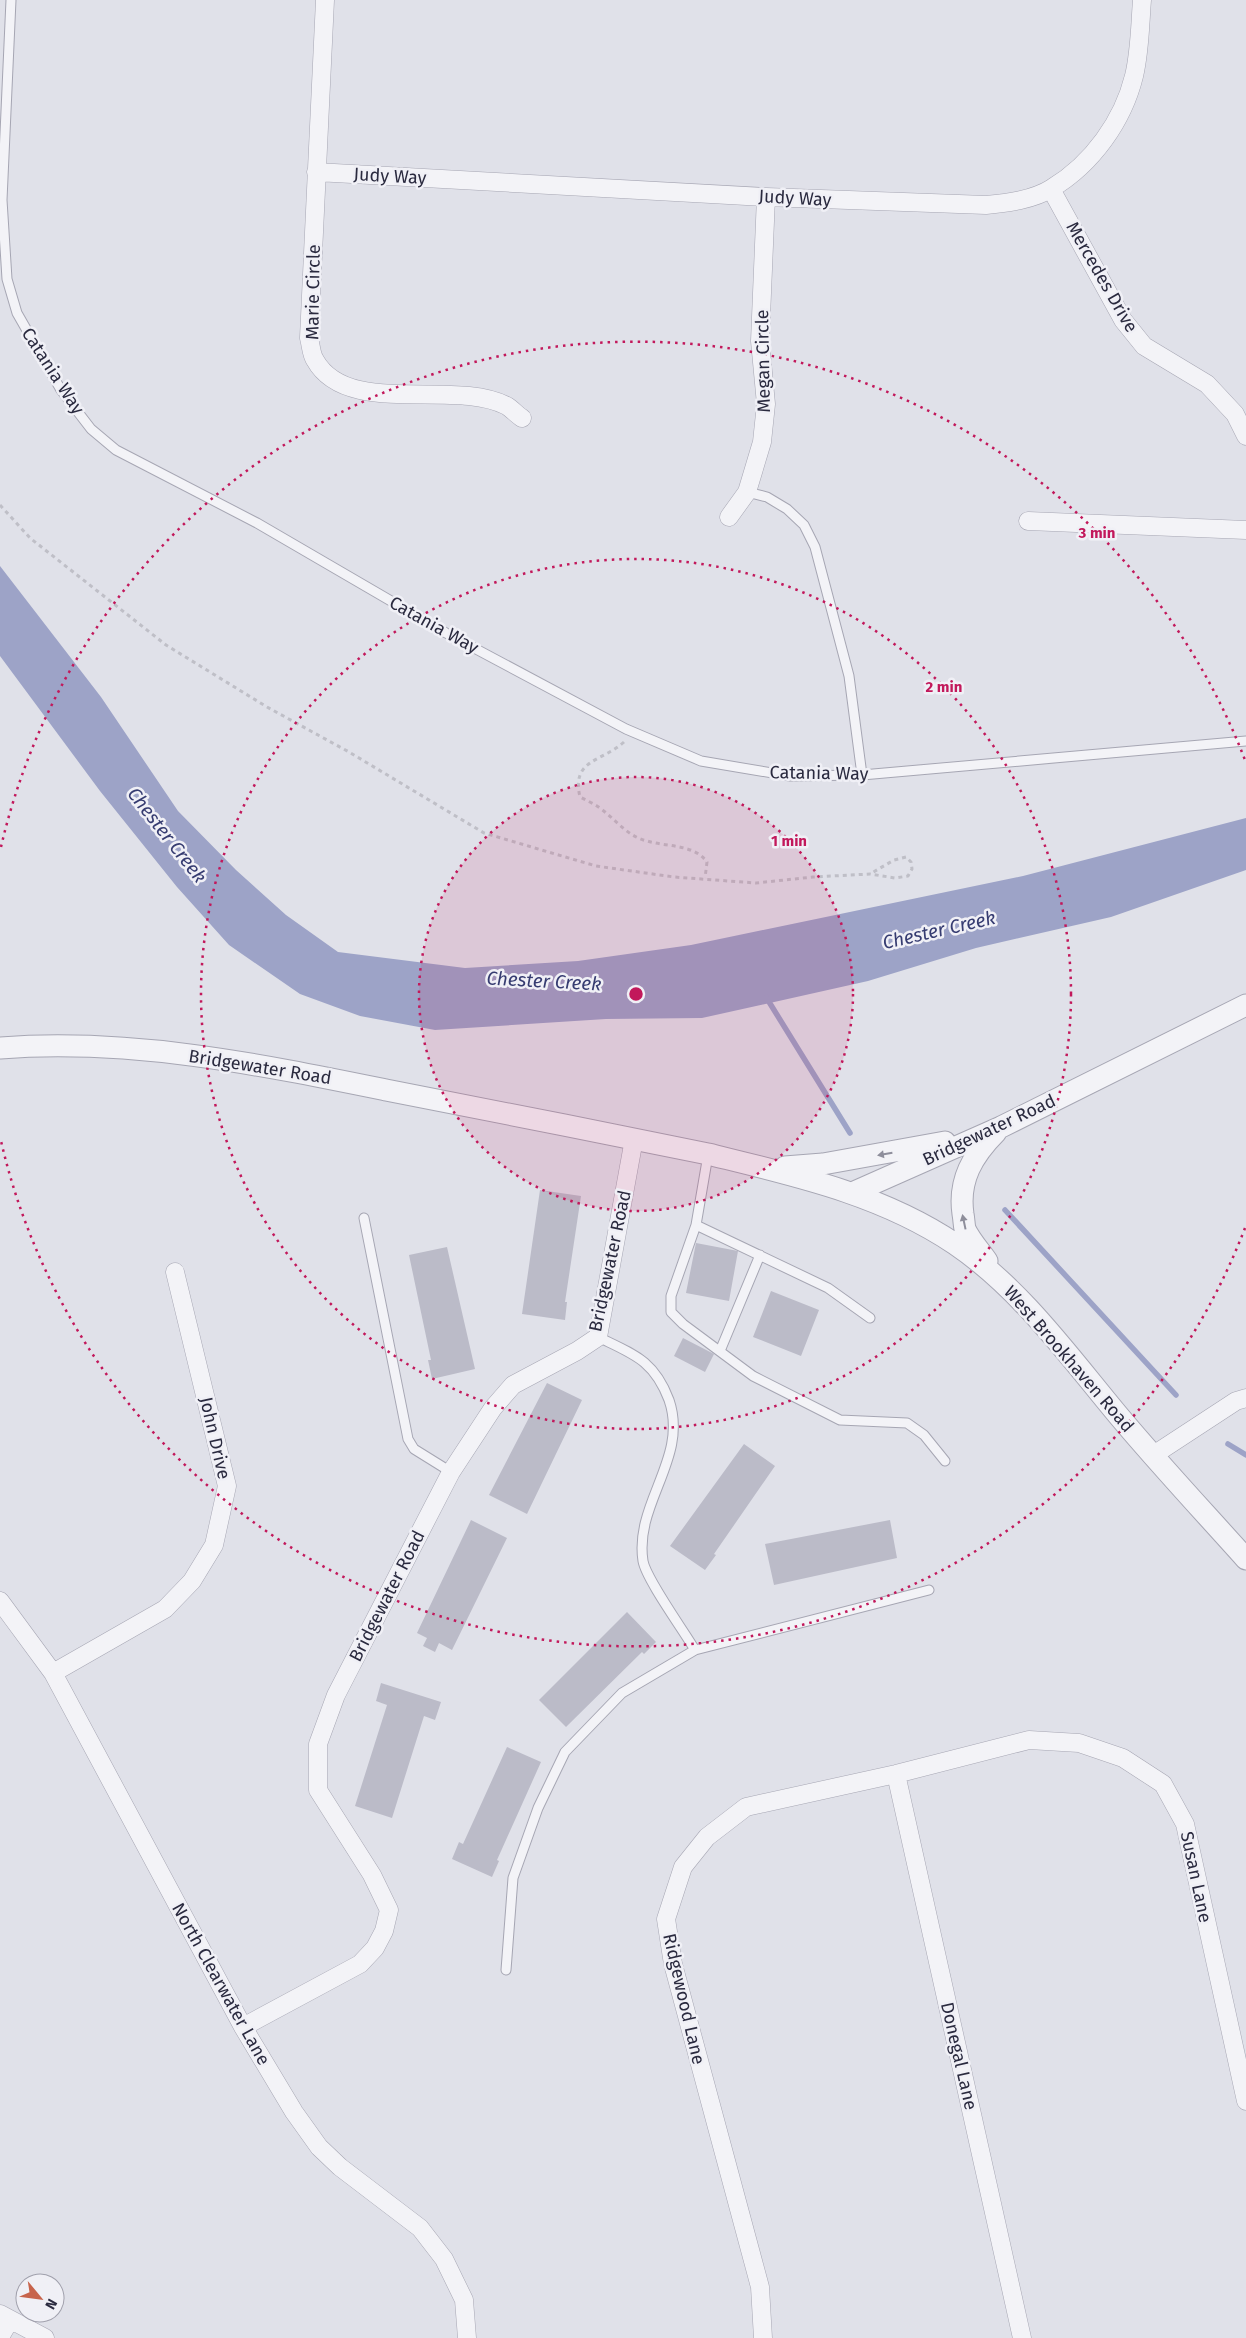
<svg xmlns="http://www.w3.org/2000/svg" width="1246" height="2338" viewBox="0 0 1246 2338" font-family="'Fira Sans',sans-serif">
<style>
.water{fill:#9da3c7}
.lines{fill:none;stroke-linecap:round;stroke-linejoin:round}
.stream{stroke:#9da3c7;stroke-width:5.5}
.building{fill:#bbbbc8}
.service-casing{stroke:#a6a6b3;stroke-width:11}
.minor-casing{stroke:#a6a6b3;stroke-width:19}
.tertiary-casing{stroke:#a6a6b3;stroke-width:23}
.path{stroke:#bfbfc7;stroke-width:3;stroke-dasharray:4 4;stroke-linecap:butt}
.service{stroke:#f3f3f7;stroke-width:9}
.minor{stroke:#f3f3f7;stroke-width:18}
.tertiary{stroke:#f3f3f7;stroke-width:21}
.oneway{fill:#8e8e9b}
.ring{fill:none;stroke:#c2185b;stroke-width:2.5;stroke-dasharray:2.5 5}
.labels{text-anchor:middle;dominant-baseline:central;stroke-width:5;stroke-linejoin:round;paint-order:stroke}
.street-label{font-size:18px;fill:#2a2a3f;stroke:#f0f0f6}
.water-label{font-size:19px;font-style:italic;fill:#363c71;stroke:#f0f0f6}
.centre{fill:#c2185b;stroke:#f0f0f6;stroke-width:2.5}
.ring-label{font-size:15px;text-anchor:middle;font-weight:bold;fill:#c2185b;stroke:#f0f0f6;stroke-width:5;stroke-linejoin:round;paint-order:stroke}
</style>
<rect width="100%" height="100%" fill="#e0e1e9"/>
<path class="water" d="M0,566L101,697L178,811L236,870L286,915L338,952L465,968L578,961L691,945L1023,876L1246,818V870L1111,917L976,948L868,981L702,1018L606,1019L435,1030L360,1016L300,994L229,945L177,887L100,791L0,656Z"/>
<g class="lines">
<path class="stream" d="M766,997L850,1133
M1005,1210L1176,1395
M1228,1444L1246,1455"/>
</g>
<path class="building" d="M540,1190L581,1196L565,1302H567L565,1320L522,1314Z
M696,1243L738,1251L729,1301L686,1293Z
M447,1247L475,1369L432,1379L428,1360H431L409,1255Z
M771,1291L819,1310L801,1356L753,1337Z
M683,1338L714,1354L705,1372L674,1356Z
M547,1383L582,1400L527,1514L489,1495Z
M744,1444L775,1466L714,1554L716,1555L705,1570L670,1546Z
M471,1520L507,1538L452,1650L439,1643L435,1652L423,1646L427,1638L417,1633Z
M890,1520L897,1558L774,1585L765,1544Z
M627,1612L656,1642L644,1654L642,1652L566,1727L539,1700Z
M381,1683L441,1702L435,1720L424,1716L392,1818L355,1806L387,1705L376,1701Z
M507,1747L541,1762L497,1860L499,1861L492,1877L452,1859L459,1842L463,1844Z"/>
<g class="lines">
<defs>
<path id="service" d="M11,0L2,200L7,279L17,313L61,390L91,429L116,450L257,523L446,633L626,729L701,761L790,776L862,775L1246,741
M747,492L767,497L787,509L804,525L815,547L849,676L862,775
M708,1155L696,1225L828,1288L870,1318
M364,1218L408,1439L414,1449L451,1472
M696,1225L671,1296V1312L683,1324L753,1376L840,1420L907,1423L924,1435L945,1461
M598,1337C633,1354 654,1360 669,1400C689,1458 634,1503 643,1561C646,1579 684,1631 695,1650L929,1590
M720,1351L760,1255
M506,1970L513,1878L538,1808L565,1752L622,1693L695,1650"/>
<path id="minor" d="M325,0L309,338C311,345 311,354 315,360C347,418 455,378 507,406C512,409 517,415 522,418
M316,172L766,197L986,205C1007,203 1033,200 1052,188C1092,164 1123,121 1134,76C1140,51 1140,25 1142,0
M1051,189L1123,320L1144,346L1207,384L1235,414L1246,436
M729,517L747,492L762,442L766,404L760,341L766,197
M1028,521L1246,530
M1152,1456L1236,1401L1246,1398
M0,1601L53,1673L243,2027L294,2112L319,2147L340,2167L420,2228L444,2259L464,2300L467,2338
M53,1673L165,1609L192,1581L214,1545L227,1486L175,1272
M896,1774L1022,2338
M243,2027L360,1964L375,1948L384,1931L389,1910L372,1875L318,1790V1744L336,1695L451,1472L493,1408L513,1385L577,1351L598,1337L634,1139
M0,2314L45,2338
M0,2337L10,2320
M763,2338L760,2287L673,1964L666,1919L683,1867L707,1837L746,1807L896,1774L1029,1740L1079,1743L1123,1758L1163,1784L1185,1824L1246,2101"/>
<path id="tertiary" d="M0,1048C131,1038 258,1064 386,1090C493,1111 601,1132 708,1154C793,1175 881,1194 955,1244C1020,1288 1068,1355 1118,1415C1159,1464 1203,1511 1246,1559
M785,1167L823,1164L945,1142
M852,1193L1001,1127L1246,1005
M987,1261C980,1251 970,1240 965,1229C964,1225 964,1219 963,1214C958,1180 973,1155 996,1132"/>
</defs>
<use href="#service" class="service-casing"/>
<use href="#minor" class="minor-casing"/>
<use href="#tertiary" class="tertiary-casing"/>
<path class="path" d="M0,505L30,538L166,645L267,707L349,752L484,833L596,866L674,877L756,883L813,877L870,874L895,878L908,876L912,869L911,862L906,857L894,860L870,874
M624,742C602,762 571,759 580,797C586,800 592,803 597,806C615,818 626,836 647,841C667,847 694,844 707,862L705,878"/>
<use href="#service" class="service"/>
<use href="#minor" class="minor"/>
<use href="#tertiary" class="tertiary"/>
</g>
<defs><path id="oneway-solid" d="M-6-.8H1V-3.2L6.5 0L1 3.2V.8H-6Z" transform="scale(1.25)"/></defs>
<g class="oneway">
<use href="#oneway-solid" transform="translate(885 1154) rotate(170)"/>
<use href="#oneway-solid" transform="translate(964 1222) rotate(-102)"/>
</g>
<circle cx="636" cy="994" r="217" fill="#c2185b" fill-opacity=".12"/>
<g class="ring">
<circle cx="636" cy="994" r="217"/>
<circle cx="636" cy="994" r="435"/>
<path d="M1245 1228A652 652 0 0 1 1 1141M1 847A652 652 0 0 1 1245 760"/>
</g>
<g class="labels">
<g class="street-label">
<text transform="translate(390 176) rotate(3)">Judy Way</text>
<text transform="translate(795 198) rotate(3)">Judy Way</text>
<text transform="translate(1102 277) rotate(60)">Mercedes Drive</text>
<text transform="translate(313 292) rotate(-89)">Marie Circle</text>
<text transform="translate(763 361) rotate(-91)">Megan Circle</text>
<text transform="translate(53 371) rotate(57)">Catania Way</text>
<text transform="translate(434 625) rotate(29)">Catania Way</text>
<text transform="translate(819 773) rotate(1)">Catania Way</text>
<text transform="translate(260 1067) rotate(9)">Bridgewater Road</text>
<text transform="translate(989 1130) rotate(-25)">Bridgewater Road</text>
<text transform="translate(610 1261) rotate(-78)">Bridgewater Road</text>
<text transform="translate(1069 1359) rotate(49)">West Brookhaven Road</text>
<text transform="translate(215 1438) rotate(77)">John Drive</text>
<text transform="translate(387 1596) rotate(-63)">Bridgewater Road</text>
<text transform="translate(1196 1877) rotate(78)">Susan Lane</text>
<text transform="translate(221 1984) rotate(61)">North Clearwater Lane</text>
<text transform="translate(684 1999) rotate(77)">Ridgewood Lane</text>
<text transform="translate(959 2056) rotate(77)">Donegal Lane</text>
</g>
<g class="water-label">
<text transform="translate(167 835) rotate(52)">Chester Creek</text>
<text transform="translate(939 930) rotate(-13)">Chester Creek</text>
<text transform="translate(544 981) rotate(3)">Chester Creek</text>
</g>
</g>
<circle cx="636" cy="994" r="8" class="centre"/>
<g class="ring-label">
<text x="1097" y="538">3 min</text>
<text x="944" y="692">2 min</text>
<text x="789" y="846">1 min</text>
</g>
<g transform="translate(40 2298) rotate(119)"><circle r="24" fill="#f0f0f6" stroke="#a1a1ad"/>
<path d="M0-4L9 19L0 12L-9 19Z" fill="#c7644c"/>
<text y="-8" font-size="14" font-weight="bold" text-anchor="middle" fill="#2a2a3f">N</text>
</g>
</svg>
